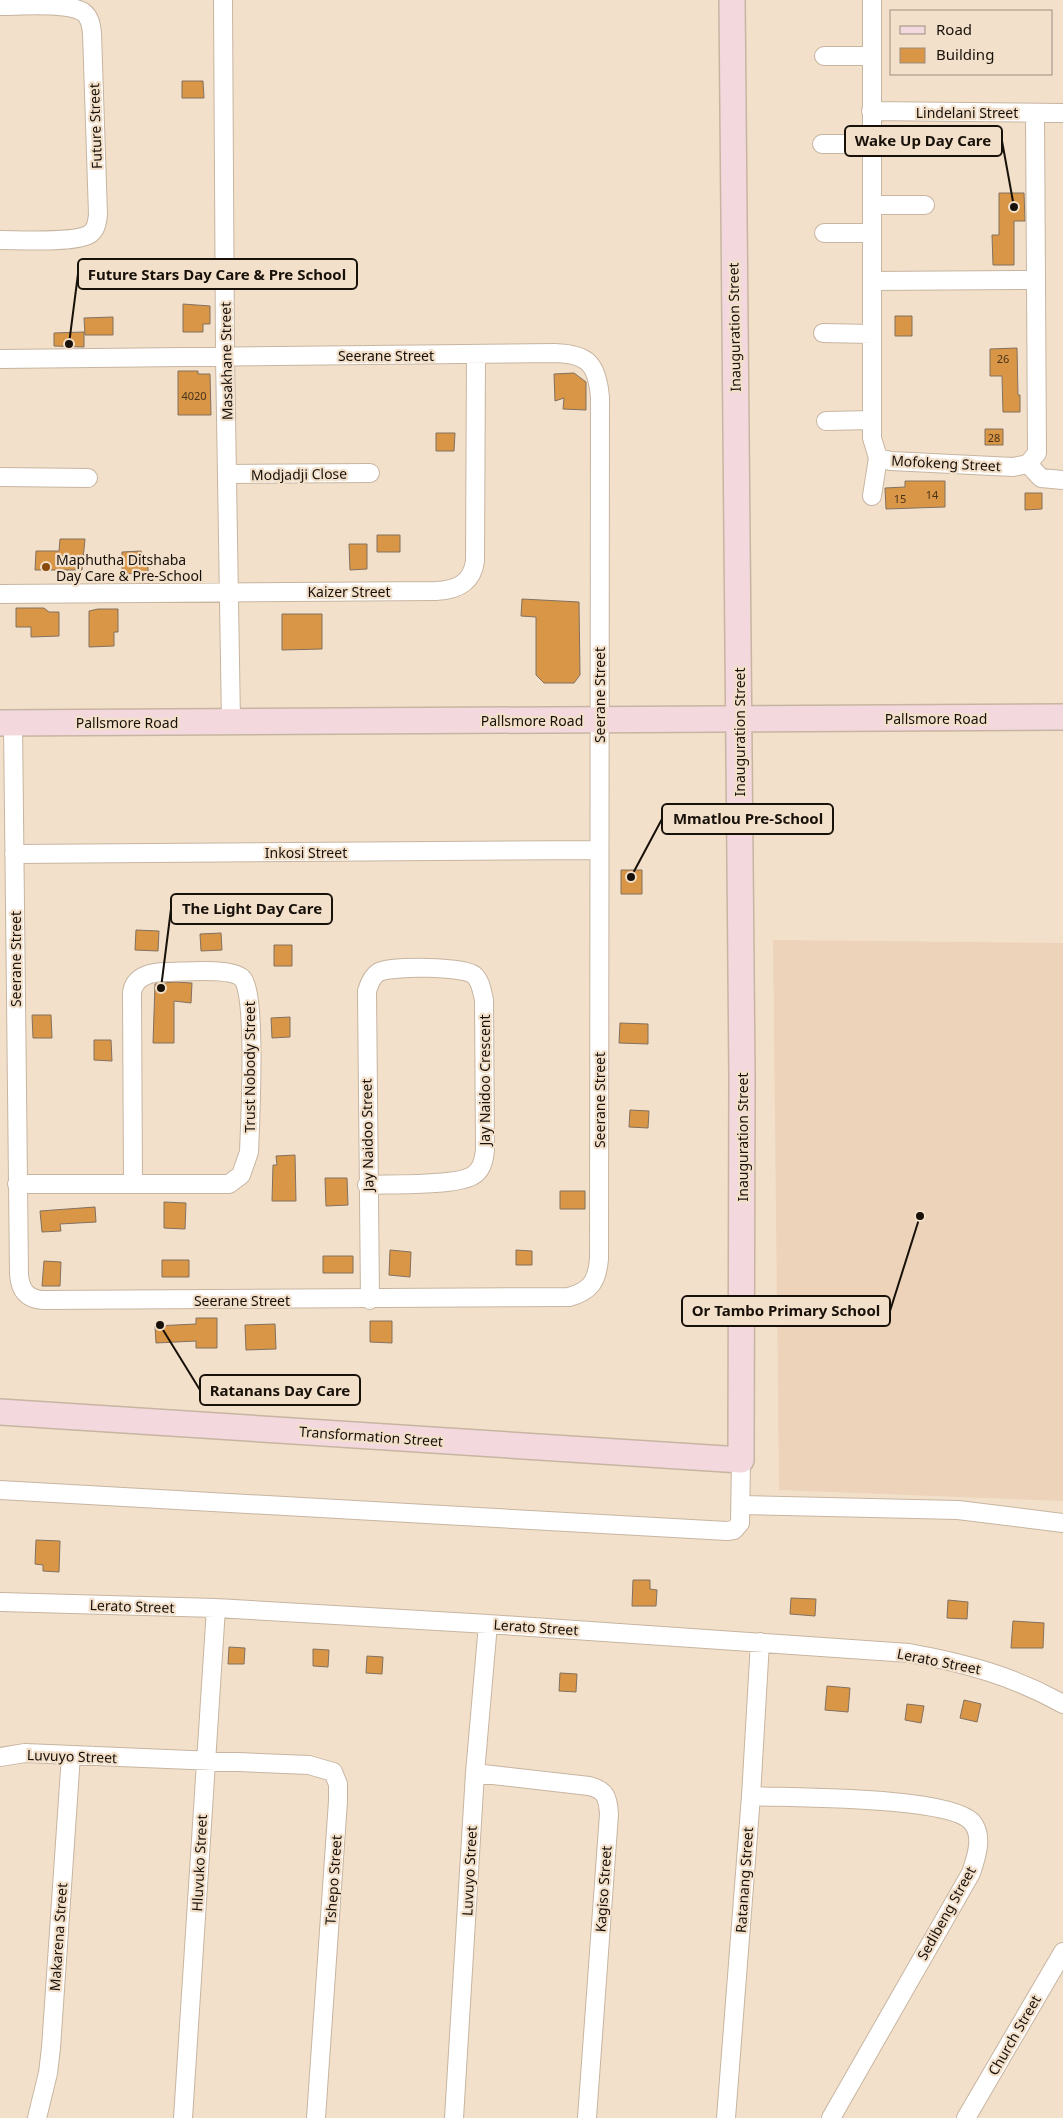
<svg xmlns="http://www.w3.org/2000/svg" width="1063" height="2118" viewBox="0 0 1063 2118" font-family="'Noto Sans',sans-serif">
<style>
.built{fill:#ecd3b9}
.building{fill:#d99647;stroke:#82715f}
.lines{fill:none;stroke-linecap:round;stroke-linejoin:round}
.street-casing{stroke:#c7b5a1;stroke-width:20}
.secondary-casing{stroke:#c7b5a1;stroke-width:28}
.street{stroke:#fff;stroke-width:18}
.secondary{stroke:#f3d8de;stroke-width:25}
.poi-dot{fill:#894a0f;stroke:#f3e0cb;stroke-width:2}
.labels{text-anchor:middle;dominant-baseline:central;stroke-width:4.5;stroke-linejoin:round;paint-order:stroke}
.number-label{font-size:11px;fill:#483219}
.street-label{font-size:14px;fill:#18110a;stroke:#f3e0cb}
.poi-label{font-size:14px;fill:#18110a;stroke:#f3e0cb;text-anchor:start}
.leader{fill:none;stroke:#18110a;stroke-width:2}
.callout-dot{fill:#18110a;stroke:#f3e0cb;stroke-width:2}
.callout{fill:#f3e0cb;stroke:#18110a;stroke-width:2}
.callout-label{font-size:15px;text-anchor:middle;font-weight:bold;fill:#18110a}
</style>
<rect width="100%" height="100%" fill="#f3e0cb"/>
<path class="built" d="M773,940L1063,943V1501L779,1490Z"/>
<path class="building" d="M182,81H203L204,98H182Z
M999,193H1024L1025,221H1014V265H993L992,235H999Z
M183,304L210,306V324H203V332H183Z
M895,316H912V336H895Z
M113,317V335H85L84,318Z
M84,332V347L54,346V333Z
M1017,348L1018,395H1020V412H1003L1002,376H990V349Z
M178,371H198V374H210L211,415H178Z
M574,373L586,382V410L563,409L564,398L555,401L554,374Z
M985,429H1003V445H985Z
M436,433H455L454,451H436Z
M905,481H945V507L886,509L885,488L905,487Z
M1025,493H1042V509L1025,510Z
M377,535H400V552H377Z
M60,539H85L82,570H35L36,551H59Z
M349,544H367V569L350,570Z
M141,551L144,560L148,559V573L122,574V552Z
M522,599L579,602L580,675L574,683H544L536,675V617L521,616Z
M16,608H44L49,612H59V636L31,637V627H16Z
M98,609H118V632H114V646L89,647V611Z
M282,614H322V649L282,650Z
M621,870H642V894H621Z
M136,930L159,931L158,951L135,950Z
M221,933L222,950L201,951L200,934Z
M274,945H292V966H274Z
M174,982L192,983L191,1003L174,1001V1043H153L155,984Z
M32,1015H51L52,1038H33Z
M290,1017V1037L272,1038L271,1018Z
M620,1023L648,1024V1044L619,1043Z
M94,1040H111L112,1061L94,1060Z
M630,1110L649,1111L648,1128L629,1127Z
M295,1155L296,1201H272L273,1165H277L276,1156Z
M325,1178H347L348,1205L326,1206Z
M560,1191H585V1209H560Z
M164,1202L186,1203L185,1229L164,1228Z
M95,1207L96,1222L60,1224L61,1231L42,1232L40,1211Z
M390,1250L411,1252L410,1277L389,1275Z
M516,1250L532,1251V1265H516Z
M323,1256H353V1273H323Z
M162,1260H189V1277H162Z
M44,1261L61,1262L60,1286H42Z
M196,1318H217V1348H196V1341L156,1343L155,1326L196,1324Z
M370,1321H392V1343L370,1342Z
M275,1324L276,1349L246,1350L245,1325Z
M36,1540L60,1541L59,1572L43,1571V1565L35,1564Z
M633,1580H650V1589L657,1590L656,1606H632Z
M791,1598L816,1599L815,1616L790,1614Z
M948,1600L968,1602L967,1619L947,1618Z
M1013,1621L1044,1623L1043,1648H1011Z
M229,1647L245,1648L244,1664H228Z
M313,1649L329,1650L328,1667L313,1666Z
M367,1656L383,1657L382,1674L366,1673Z
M560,1673L577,1674L576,1692L559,1691Z
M827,1686L850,1688L848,1712L825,1710Z
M964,1700L981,1704L977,1722L960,1718Z
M907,1704L924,1706L921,1723L905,1720Z"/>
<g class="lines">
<defs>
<path id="street" d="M223,0L225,355L231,722
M872,0V438L878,458L891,461L1013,467L1028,464L1037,453L1035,113
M0,6C20,6 67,2 83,12C90,17 91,25 92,33L98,215C97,223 96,231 88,235C72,243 20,240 0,240
M824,56H872
M871,111L1063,113
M822,144H871
M872,205H925
M824,233H872
M872,281L1036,280
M823,333L872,334
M0,359L555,353C588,354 597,364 600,397L599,1259C597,1281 591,1291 569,1297L43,1300C27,1299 20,1290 19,1274L13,723
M826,421L872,420
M1028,464L1041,478L1063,480
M228,474L370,473
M0,477L88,478
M872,496L878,458
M0,594L436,591C456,590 472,584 475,561L476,354
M14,854L599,850
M17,1184H229L241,1175L249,1152C250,1125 257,991 242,978C230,967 183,972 167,972C151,972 134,976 132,993L133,1183
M367,1185C390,1184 455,1186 472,1176C482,1171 484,1160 485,1150L484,1000C482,992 481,981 474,975C464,966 391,966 379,972C372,976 369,984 367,991L370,1300
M0,1490L727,1531L734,1530L740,1523L741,1460
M741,1505L958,1510L1063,1523
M0,1602L216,1608L488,1624L909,1653C965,1663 1013,1676 1063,1704
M0,1757L25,1753L309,1765L333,1772L338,1784V1801L316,2118
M475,1773L589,1786C606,1790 608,1798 609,1814L587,2118
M751,1796C790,1798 949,1796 972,1822C984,1836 976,1858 971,1873L831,2118
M37,2118L48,2073L51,2048L71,1755
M183,2118L216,1608
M454,2118L475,1773L488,1624
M726,2118L751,1796L760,1642
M966,2118L1063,1952"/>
<path id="secondary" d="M0,723L1063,717
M0,1412L741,1460L742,1076L732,0"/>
</defs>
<use href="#street" class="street-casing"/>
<use href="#secondary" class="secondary-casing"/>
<use href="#street" class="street"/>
<use href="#secondary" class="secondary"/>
</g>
<circle class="poi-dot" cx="46" cy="567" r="5"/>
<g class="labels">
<g class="number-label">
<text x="1003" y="358">26</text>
<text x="194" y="395">4020</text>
<text x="994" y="437">28</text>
<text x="932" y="494">14</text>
<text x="900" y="498">15</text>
</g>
<g class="street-label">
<text x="967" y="112">Lindelani Street</text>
<text transform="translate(95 126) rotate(-92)">Future Street</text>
<text transform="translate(734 327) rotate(-91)">Inauguration Street</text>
<text x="386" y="355">Seerane Street</text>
<text transform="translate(226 361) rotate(-91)">Masakhane Street</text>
<text transform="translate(946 463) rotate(3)">Mofokeng Street</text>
<text transform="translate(299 474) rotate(-1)">Modjadji Close</text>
<text x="349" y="591">Kaizer Street</text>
<text transform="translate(599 695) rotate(-90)">Seerane Street</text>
<text x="936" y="718">Pallsmore Road</text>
<text x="532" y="720">Pallsmore Road</text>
<text x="127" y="722">Pallsmore Road</text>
<text transform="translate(739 732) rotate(-90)">Inauguration Street</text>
<text x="306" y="852">Inkosi Street</text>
<text transform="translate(15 959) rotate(-90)">Seerane Street</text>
<text transform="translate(249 1067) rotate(-90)">Trust Nobody Street</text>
<text transform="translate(484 1080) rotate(-90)">Jay Naidoo Crescent</text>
<text transform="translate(599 1100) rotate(-90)">Seerane Street</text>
<text transform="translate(367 1135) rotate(-91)">Jay Naidoo Street</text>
<text transform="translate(742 1137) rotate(-90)">Inauguration Street</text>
<text x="242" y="1300">Seerane Street</text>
<text transform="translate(371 1436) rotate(4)">Transformation Street</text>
<text transform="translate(132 1606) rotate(2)">Lerato Street</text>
<text transform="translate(536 1627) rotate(4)">Lerato Street</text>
<text transform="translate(939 1661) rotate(11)">Lerato Street</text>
<text transform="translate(72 1756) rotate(2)">Luvuyo Street</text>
<text transform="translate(199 1863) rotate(-87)">Hluvuko Street</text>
<text transform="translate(469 1871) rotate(-87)">Luvuyo Street</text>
<text transform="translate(333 1880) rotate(-86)">Tshepo Street</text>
<text transform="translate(744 1880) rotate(-86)">Ratanang Street</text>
<text transform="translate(603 1889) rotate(-86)">Kagiso Street</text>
<text transform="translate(946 1913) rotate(-61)">Sedibeng Street</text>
<text transform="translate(58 1937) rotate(-86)">Makarena Street</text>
<text transform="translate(1014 2035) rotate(-60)">Church Street</text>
</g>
<g class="poi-label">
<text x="56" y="559">Maphutha Ditshaba<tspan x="56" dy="16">Day Care &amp; Pre-School</tspan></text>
</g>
</g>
<path class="leader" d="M1014 207L1002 141M69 344L78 274M631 877L662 819M161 988L171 909M920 1216L890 1311M160 1325L200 1390"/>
<g class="callout-dot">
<circle cx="1014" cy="207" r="5"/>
<circle cx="69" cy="344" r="5"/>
<circle cx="631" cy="877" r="5"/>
<circle cx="161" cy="988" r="5"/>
<circle cx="920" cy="1216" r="5"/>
<circle cx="160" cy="1325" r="5"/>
</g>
<g class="callout">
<rect x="845" y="126" width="157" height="30" rx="5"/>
<rect x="78" y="259" width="279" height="30" rx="5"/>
<rect x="662" y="804" width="171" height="30" rx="5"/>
<rect x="171" y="894" width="161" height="30" rx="5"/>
<rect x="682" y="1296" width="208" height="30" rx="5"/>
<rect x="200" y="1375" width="160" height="30" rx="5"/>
</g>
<g class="callout-label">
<text x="923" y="146">Wake Up Day Care</text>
<text x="217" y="280">Future Stars Day Care &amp; Pre School</text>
<text x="748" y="824">Mmatlou Pre-School</text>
<text x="252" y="914">The Light Day Care</text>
<text x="786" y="1316">Or Tambo Primary School</text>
<text x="280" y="1396">Ratanans Day Care</text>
</g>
<rect x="890" y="10" width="162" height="65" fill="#f3e0cb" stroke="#9b8d7e"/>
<rect x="900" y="26" width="25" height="8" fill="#f3d8de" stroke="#9b8d7e"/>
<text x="936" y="35" font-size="15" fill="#18110a">Road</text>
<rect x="900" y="48" width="25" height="15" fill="#d99647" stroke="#9b8d7e"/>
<text x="936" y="60" font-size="15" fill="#18110a">Building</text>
</svg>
